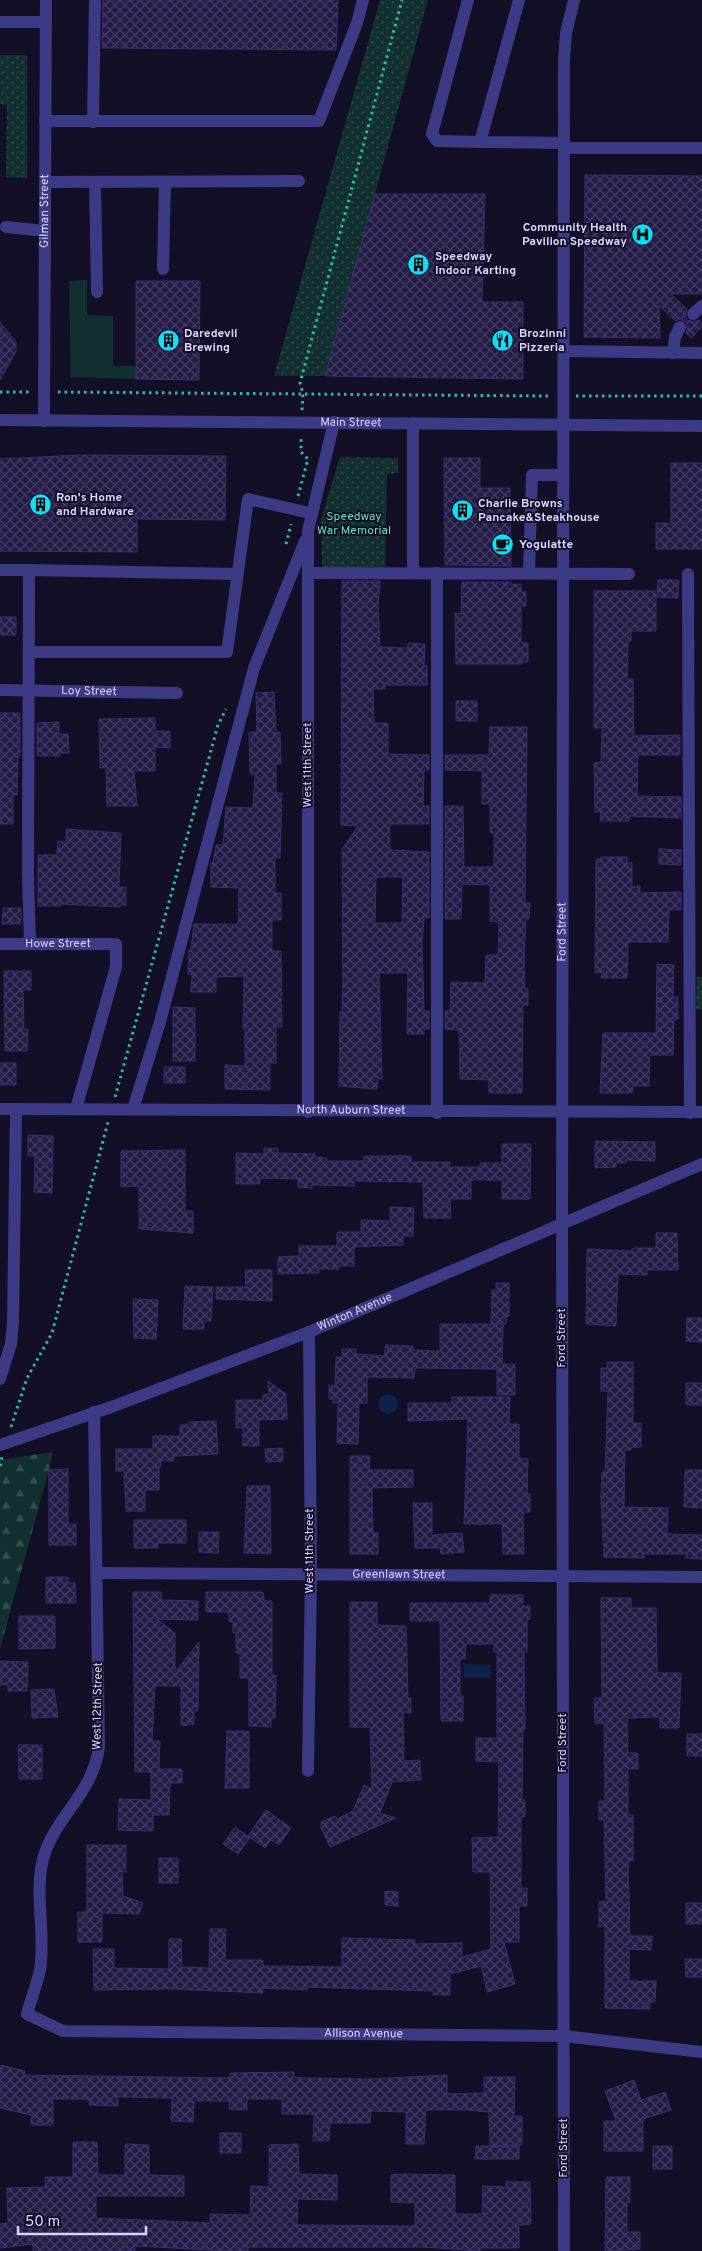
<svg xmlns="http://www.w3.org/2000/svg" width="702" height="2251" viewBox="0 0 702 2251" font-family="Overpass,sans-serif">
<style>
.grass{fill:url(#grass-dots)}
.forest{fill:url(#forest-firs)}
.pitch{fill:#12302f}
.water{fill:#0c2248}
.building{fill:url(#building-cross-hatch);stroke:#3b2d73;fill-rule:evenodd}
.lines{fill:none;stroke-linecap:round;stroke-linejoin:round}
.path{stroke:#2fb8b0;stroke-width:3;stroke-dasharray:2.5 4;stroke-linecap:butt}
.minor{stroke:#3d3a85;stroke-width:12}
.labels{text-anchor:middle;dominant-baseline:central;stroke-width:4;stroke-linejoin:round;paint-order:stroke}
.street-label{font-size:12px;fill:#d9d4ff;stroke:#130f26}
.poi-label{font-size:12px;font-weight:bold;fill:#d9d4ff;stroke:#130f26;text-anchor:start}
.park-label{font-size:12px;fill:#5fe0c0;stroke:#130f26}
</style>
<defs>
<pattern id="grass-dots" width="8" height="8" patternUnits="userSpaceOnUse" patternTransform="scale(1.25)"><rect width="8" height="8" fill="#12302f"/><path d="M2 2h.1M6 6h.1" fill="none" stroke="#344d4e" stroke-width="1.8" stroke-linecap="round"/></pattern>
<pattern id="forest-firs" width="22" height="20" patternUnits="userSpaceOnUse" patternTransform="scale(1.25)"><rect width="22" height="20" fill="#12302f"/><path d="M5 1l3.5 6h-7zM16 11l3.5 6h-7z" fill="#344d4e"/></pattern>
<pattern id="building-cross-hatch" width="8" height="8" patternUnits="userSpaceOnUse" patternTransform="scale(1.25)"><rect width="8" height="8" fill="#241b47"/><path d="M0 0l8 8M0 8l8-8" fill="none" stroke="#433b63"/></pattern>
</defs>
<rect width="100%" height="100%" fill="#130f26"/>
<path class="grass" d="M380,0H428L325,376H274Z
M0,55H27V178L6,177L7,105L0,104Z
M340,457L398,458V473L387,474L385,567L322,568L321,519Z
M697,977H702V1009H696Z"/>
<path class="forest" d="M53,1452L49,1470L0,1649V1460Z"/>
<path class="pitch" d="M87,280V315L113,316V366H136V379L71,377L69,281Z"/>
<path class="water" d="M378 1404a10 10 0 1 1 20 0a10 10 0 1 1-20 0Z
M464,1664L491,1665V1678H464Z"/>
<path class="building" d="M103,0H338L336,50L102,48Z
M585,175L702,176V294H671L687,309L685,315L687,320L694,322L699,320L702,323V327L691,338L686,333L688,327L686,322L680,319L675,321L659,305L660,338L584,337Z
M375,194H485L482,302H523V379L325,376Z
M136,281H200L199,380L136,379Z
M0,322L16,342V352L0,380Z
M80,455L226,456L225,520L137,519V552L0,551V459Z
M444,458H480V488H510L511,566L445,565Z
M671,463H702V549H656V523H671Z
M658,580H679L678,598L657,597Z
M342,581H380L378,605L380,647L408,648V643L425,644L424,666H427V685H385V689H373L374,723H388V754L429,755V770H424L423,806H429V824H390V850L429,852V918H424L422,942L424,1011H429V1029H424V1034H407L408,973H379L382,1079L378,1078L377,1089L339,1086L340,1012H342L343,983L342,849L358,826L341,825ZM376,877H403L402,923H375Z
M462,582H511V584H521V592H526V606H521V640L522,643H528V662H522V664H456L455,613L461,614Z
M594,591H656V631H631V641H628L627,679H633L634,736L680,735V755H638L637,796L681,797V818L629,816V821H600L601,812H595L594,763L601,762L602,728H594Z
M0,617H16V635H0Z
M274,692L276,732H280L281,764H276V793H282L280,858H275V893H281V920H272V951H281L282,1027L276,1026V1063H270V1090L225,1089V1065L245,1066V1029H243L244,976L216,977V992H191L192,974H188L189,950H191L194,924H238L239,888L211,887V863L213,862L216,845H223L226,807L253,808L255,774H250L249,732H257L256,693Z
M456,701H477V721H456Z
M0,713H20V756H18L17,795H13V824H0Z
M155,718V731H170V748L155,747V771H134L137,806H107L106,768H100L99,719Z
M59,722V734H68L69,753H59L60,756H37V723Z
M490,727H527L525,903H530L529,919H526L524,960L525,988L528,989V1005H523L522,1093H489V1080L460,1079L459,1030L445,1029V1011H450L451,982L485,983L486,955H498L499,922L490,921V885L462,884L461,919H445V806H463L464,867H494V833H490V804H482V771L445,770V755H489Z
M66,829L121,833L119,887H126V905H120V907L60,904V906H38V855H57L58,841L66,842Z
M659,849L681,850V865L659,864Z
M601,857H627V863H632V887L640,886V893L681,892V910H669L668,942H628L627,978H601L602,972L595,973L596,859H601Z
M3,908H21V924H2Z
M657,964L674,965L673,997H678V1019H674L673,1055H650L649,1086H633L632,1093H600L603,1033H656Z
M4,971H31V990H23L24,1029H28L27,1051H5Z
M173,1007L195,1008V1061H173Z
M0,1063H16V1085H0Z
M164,1067H185V1083H164Z
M28,1135L53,1136L52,1193L34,1192L35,1156H28Z
M595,1141L655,1142V1161L626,1160V1163H616V1167L595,1168Z
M502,1144H531L530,1199H502V1180H471V1199H450L451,1218H424L423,1182L354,1181V1186L312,1185V1188L298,1187V1179L260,1178V1184H236V1153L264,1154V1148L278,1149V1153L315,1154V1157L327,1158V1161H364V1156H411V1162H450V1167H480V1163H502Z
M185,1150V1211H193V1233L139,1229V1186L121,1187V1151Z
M390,1207L414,1208L413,1236H403V1245L354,1247V1266H339V1269H319V1273L278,1274V1257L299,1256V1246H337V1232H361V1220L390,1221Z
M656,1233H677L678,1270H647V1275L618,1274L616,1326L586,1324L587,1249L633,1251V1248H656Z
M245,1270H272V1301L216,1299V1287H246Z
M496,1283H509V1316L506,1317V1324H491L492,1290H496Z
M185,1286L213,1287L211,1321H204V1329H183Z
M133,1299L158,1300L156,1339L134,1338Z
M687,1318H702V1342L686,1341Z
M440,1324H503L502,1364H515V1395H497V1369L415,1368L414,1378L367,1377V1403H359L358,1444L337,1443L338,1403H333V1399H329V1385L335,1386L336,1357H342V1349H356V1354L384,1356L386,1345L413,1346V1350L440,1351Z
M607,1362H633V1423H641V1447H631V1450H625L624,1507L668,1508L667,1534L702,1535V1559L686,1558V1554H644V1558L604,1557L601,1499L602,1472H605L608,1391H601V1368H607Z
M268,1381L286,1394L287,1419L259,1420V1446H243V1428H236V1400H263V1395L269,1394Z
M686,1383H702V1405H686Z
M452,1397H510L509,1424H519V1458L528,1459L527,1494H530V1512H524L523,1515L524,1554H503L502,1524H464L468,1419L408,1421V1403H452Z
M216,1421L218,1454L174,1456V1461H161V1466H159V1490H145V1511H126L124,1471H116V1449H153V1436H180V1425H186L190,1422Z
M283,1448V1461L266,1462L265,1449Z
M350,1456H370L369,1470H413V1487L372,1488L373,1533H378V1554H350Z
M68,1469V1524H76V1545H49V1470Z
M685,1470H702V1508L684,1507Z
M247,1486H270L271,1554L244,1553Z
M413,1503H432V1535L462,1533L464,1552L441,1554L440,1548H415Z
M134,1520H186V1543H158V1548H134Z
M199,1532H219L218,1553L199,1552Z
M46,1577H68V1583H75L76,1603H46Z
M133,1592H161V1600L198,1601V1620L157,1619L175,1633V1672L199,1642L198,1711H194V1724L181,1726V1686H155L152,1741H160L159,1769H182V1783H170L169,1815H153V1831L118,1830L119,1799L151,1800V1772H135Z
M206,1592H263L264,1601H272V1675H276L275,1718H271V1727L249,1726V1678H240V1653H236V1632L233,1633V1622H229V1614L227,1612H206Z
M490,1595H523V1606H530V1619L527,1620V1652H524L525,1729H523L522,1800H525V1817H521V1888H527V1906H519V1942H504L515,1984L487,1992L481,1966L450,1974V1995H433V1991L307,1987V1990L263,1988V1993L169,1989L94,1990L93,1949H114V1968L169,1969V1939H181L182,1967L209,1968L210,1929H226L225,1960H263V1966L342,1967V1938L415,1940V1944L462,1943V1957L491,1949L490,1872H473L472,1838L498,1837L499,1762L476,1761V1738H497V1652H494V1644H466L465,1659H460V1696H463V1721H441L440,1621H410V1603H490Z
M601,1598H631V1608H656L657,1673H681L679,1728H660V1717L628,1718L627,1723L628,1753H638V1769H628V1815H633V1861H628L630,1936H652L651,1950L629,1949V1981H656L655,2002H650V2009L605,2008V1926L599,1927V1902L606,1901L604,1820H599V1801H605L604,1723L595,1724L594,1698H602Z
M350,1602H377V1625L406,1626L408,1698H411V1713L403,1712L404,1761L420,1760L421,1780L392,1782L380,1813L396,1818L330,1847L321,1828V1822L335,1816L337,1819L353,1811L364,1785L372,1789L370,1727H350Z
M19,1616H55V1648L19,1649Z
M0,1661L28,1662L27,1691H8V1685H0Z
M54,1689L58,1717L32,1718L31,1690Z
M227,1731H249V1788H225Z
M687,1734H702V1756H687Z
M18,1745H42V1779H19Z
M266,1810L291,1828L279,1845L271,1840L265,1848L248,1836Z
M235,1827L250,1838L238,1854L223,1844Z
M87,1845H126V1872H122L123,1896L143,1903L139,1914L102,1913V1942H78V1912H87Z
M159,1858H178V1883H159Z
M385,1891L398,1892V1906L385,1905Z
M686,1903H702V1924H686Z
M685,1959H702V1977H686Z
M0,2065L25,2071L24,2075L230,2078V2073L294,2072V2077L305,2078L370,2079L447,2075V2094L484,2093V2077H515L514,2116H522V2145L490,2146L489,2112L467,2110H426L424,2144H406V2112L371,2111L370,2123H330L329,2141H313L314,2114H282V2100L276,2099H247V2110L229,2109V2101H194L193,2122L171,2121L172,2098L118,2097V2106L89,2105V2099H53V2125H31V2115L0,2108Z
M634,2080L641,2100L665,2092L671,2110L643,2119V2151H604V2121H616L605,2091Z
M220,2133H241V2153H220Z
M73,2142H97L98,2175H125V2144L149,2145V2175L184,2176V2196H96V2218L210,2223V2214L250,2215L251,2186L269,2187V2145L298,2144L299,2174L337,2175V2200L298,2199L297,2225L415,2226V2203L391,2202V2175L405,2174L455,2175V2214H482L483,2186L506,2187V2182H530L531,2224L519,2225V2248H480V2251L423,2247H248V2251H231L135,2246V2251H33V2244L0,2248V2224L8,2223L7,2188L45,2187V2177H73Z
M476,2146H519V2159H475Z
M653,2146H672V2169H653Z
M606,2177H630V2202H627V2232H640V2249L605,2251Z"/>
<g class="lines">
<path class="path" d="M0,392H32
M58,392L549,396
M576,396H702
M302,410L303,394L300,383L402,0
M298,496L308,459L301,452V437
M286,544L291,524
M115,1097L218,725L226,709
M11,1427L27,1378L52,1333L108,1122
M0,1466L2,1457"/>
<g class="minor">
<path d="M468,0L432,134L437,141L480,142"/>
<path d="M519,0L480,142L564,143"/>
<path d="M0,22H46"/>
<path d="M45,121H319L357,23L363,0"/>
<path d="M93,122L95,0"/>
<path d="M564,148H702"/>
<path d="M45,182L299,181"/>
<path d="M95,182L97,292"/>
<path d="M6,227L45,231"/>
<path d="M163,269L165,182"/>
<path d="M693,314L702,306"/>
<path d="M563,351L702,353"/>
<path d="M673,353L675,337L680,327"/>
<path id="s1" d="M0,420L702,426"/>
<path id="s2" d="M44,421L46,0"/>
<path d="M0,570H29L28,875L30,944"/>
<path d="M29,570L237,574"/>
<path d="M529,572L532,475H562"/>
<path d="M308,573L629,574"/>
<path d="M413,573V423"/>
<path d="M688,574L690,1113"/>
<path d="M29,652H227L248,499L310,513"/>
<path id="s3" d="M0,690L177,693"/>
<path id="s4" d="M0,944H116V967L76,1109"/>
<path id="s5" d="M0,1109L702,1112"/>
<path d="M133,1109L160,1022L254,668L305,541"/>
<path d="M308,1112V531L334,422"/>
<path d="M437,1113V573"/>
<path d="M0,1379L11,1344L13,1322L16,1109"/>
<path id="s6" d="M94,1412L99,1747C93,1794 55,1816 43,1859C34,1895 46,1934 40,1970C37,1984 31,1999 27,2014L63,2031L564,2036L702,2052"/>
<path id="s7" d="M0,1445L114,1406L309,1332L702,1164"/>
<path id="s8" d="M97,1573L702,1577"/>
<path d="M308,1771L311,1576L309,1332"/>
<path id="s9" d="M564,2251L562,1223L564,60L566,33L574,0"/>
</g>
</g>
<defs>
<symbol id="hospital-disc" viewBox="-11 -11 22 22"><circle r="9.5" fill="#00e5ff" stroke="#130f26"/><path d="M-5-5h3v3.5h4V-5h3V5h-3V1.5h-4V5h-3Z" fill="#111"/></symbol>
<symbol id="building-disc" viewBox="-11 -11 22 22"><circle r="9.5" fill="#00e5ff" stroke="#130f26"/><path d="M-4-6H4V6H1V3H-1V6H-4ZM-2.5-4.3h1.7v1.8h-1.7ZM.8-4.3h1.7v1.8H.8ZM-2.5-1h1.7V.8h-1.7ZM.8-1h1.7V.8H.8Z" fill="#111"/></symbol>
<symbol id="restaurant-disc" viewBox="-11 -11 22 22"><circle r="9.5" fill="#00e5ff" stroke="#130f26"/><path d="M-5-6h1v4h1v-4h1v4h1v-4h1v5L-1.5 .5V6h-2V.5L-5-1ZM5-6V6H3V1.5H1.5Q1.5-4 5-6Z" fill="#111"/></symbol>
<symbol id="cafe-disc" viewBox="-11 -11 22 22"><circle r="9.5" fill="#00e5ff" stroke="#130f26"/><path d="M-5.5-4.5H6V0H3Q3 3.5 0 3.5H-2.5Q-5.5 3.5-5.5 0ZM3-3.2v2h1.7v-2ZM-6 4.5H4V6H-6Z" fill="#111"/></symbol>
</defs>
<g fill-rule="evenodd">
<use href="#hospital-disc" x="630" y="222" width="25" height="25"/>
<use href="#building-disc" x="406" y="252" width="25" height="25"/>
<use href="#building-disc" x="156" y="328" width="25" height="25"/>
<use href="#restaurant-disc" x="490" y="328" width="25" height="25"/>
<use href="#building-disc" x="28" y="492" width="25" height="25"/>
<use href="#building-disc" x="450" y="498" width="25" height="25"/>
<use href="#cafe-disc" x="490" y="532" width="25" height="25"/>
</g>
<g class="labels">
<g class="street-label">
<text stroke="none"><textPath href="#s2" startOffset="210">Gilman Street</textPath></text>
<text stroke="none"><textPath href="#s1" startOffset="351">Main Street</textPath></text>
<text stroke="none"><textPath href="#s3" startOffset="89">Loy Street</textPath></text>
<text transform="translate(308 765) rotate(-90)">West 11th Street</text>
<text stroke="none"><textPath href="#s9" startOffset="1319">Ford Street</textPath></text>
<text stroke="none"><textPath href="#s4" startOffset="58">Howe Street</textPath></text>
<text stroke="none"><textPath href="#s5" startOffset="351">North Auburn Street</textPath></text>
<text stroke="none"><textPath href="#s7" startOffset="379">Winton Avenue</textPath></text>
<text transform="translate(562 1338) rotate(-90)">Ford Street</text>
<text transform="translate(310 1551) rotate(-90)">West 11th Street</text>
<text stroke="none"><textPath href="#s8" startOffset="302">Greenlawn Street</textPath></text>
<text transform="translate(98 1706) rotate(-89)">West 12th Street</text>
<text transform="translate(563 1743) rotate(-90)">Ford Street</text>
<text stroke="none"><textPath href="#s6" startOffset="959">Allison Avenue</textPath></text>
<text transform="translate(564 2148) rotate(-90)">Ford Street</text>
</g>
<g class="poi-label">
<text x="627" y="228" text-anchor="end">Community Health<tspan x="627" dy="14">Pavilion Speedway</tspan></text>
<text x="435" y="257">Speedway<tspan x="435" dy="14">Indoor Karting</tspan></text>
<text x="184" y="334">Daredevil<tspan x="184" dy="14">Brewing</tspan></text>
<text x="519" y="334">Brozinni<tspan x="519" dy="14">Pizzeria</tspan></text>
<text x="56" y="498">Ron's Home<tspan x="56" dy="14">and Hardware</tspan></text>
<text x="478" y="504">Charlie Browns<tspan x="478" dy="14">Pancake&amp;Steakhouse</tspan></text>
<text x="519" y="545">Yogulatte</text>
</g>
<g class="park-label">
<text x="354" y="517">Speedway<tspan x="354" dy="14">War Memorial</tspan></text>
</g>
</g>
<path d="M18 2226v8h128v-8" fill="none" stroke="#d9d4ff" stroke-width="2.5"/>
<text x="25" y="2226" font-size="15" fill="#d9d4ff" stroke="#130f26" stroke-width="4" paint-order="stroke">50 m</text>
</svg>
